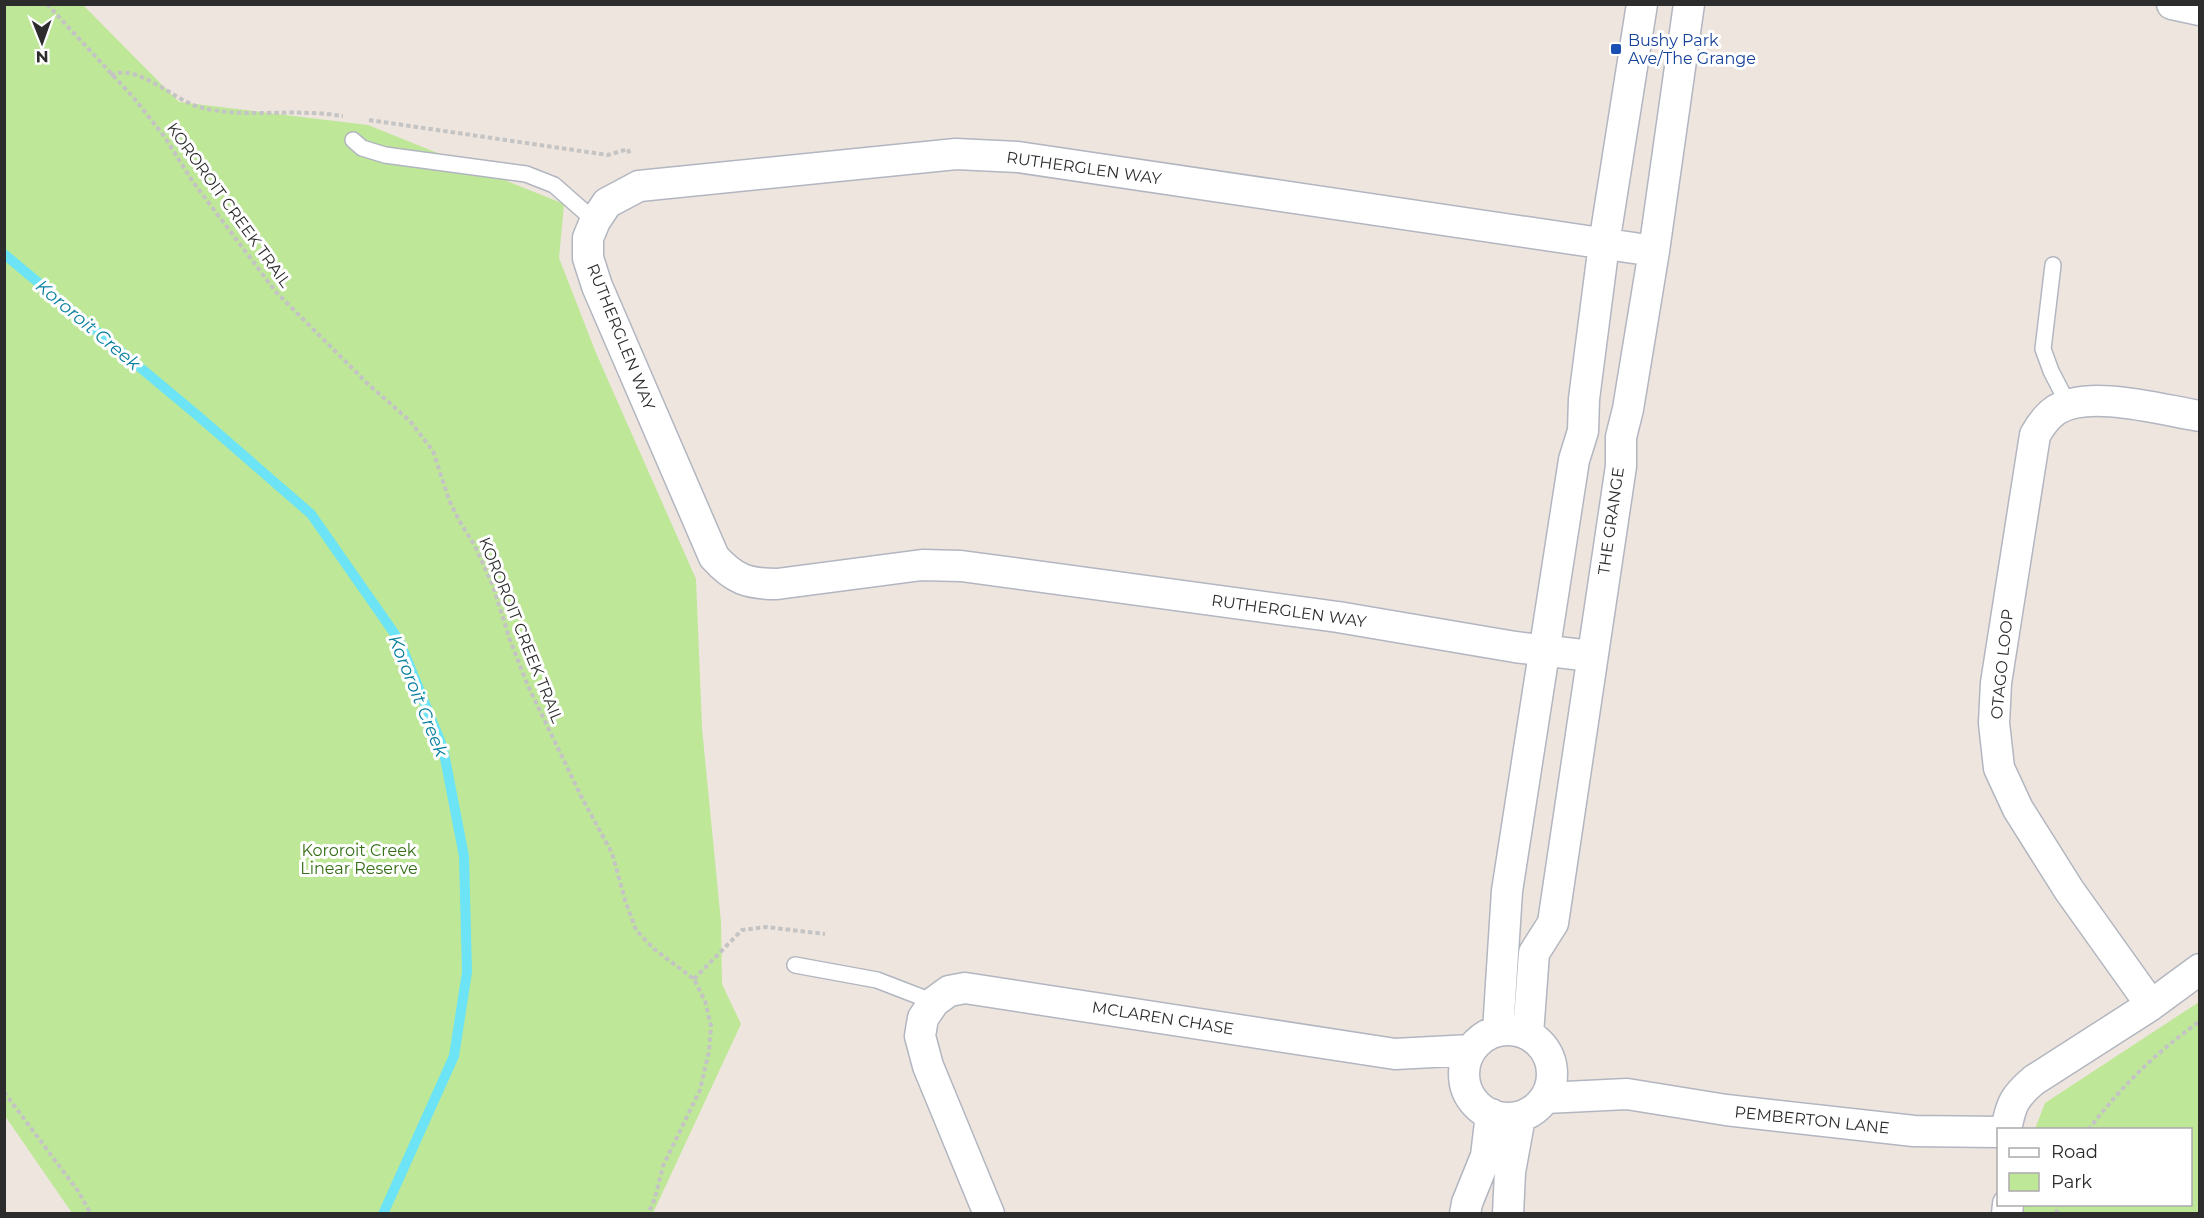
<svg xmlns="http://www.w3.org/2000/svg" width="2204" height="1218" viewBox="0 0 2204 1218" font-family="Montserrat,sans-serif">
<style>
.green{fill:#bee798}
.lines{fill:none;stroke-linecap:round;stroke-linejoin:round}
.stream{stroke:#6ce4f5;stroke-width:10}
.lane-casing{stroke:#b2b6c0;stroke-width:18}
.street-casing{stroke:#b2b6c0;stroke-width:33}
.path{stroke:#c4c4c4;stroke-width:4;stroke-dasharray:4.5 3;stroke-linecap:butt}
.lane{stroke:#fff;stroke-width:15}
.street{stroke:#fff;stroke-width:30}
.transit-dot{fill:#1a4fb4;stroke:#fff;stroke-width:2}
.labels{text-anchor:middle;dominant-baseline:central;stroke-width:6;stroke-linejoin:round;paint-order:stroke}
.transit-label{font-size:16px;fill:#164399;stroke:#fff;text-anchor:start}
.street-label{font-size:16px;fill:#2c2c2c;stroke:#fff}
.park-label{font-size:16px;fill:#356f17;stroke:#fff}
.water-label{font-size:18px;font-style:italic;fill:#077f9f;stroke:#fff}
</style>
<rect width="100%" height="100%" fill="#eee5de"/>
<path class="green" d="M4,5H83L179,102L368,125L564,204L559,258L596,353L696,579L702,728L721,922L722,984L741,1024L653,1213H72L5,1116Z
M2199,1002V1213L2021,1214L2022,1205L2190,1204V1130L2035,1129L2045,1103Z"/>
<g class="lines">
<path class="stream" d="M4,254L197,415L311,514L399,640L443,748L464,856L467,972L454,1056L383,1214"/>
<defs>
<path id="lane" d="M353,140L362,148L385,155L526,174L554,185L595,221
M2053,265L2043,349L2051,371L2068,404
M795,965L877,980L934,1002"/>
<path id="street" d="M2172,4L2200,10
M1591,656L1515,647L1338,617L961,566L922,565L777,584C747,584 734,579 714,557L597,286L588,258V238L595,221L607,203L639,186L956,154L1018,157L1654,251
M2151,1005L2069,890L2018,809L1999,768L1994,723L1996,683L2035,435C2040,426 2047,416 2056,410C2089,389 2162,410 2200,416
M1464 1074a44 44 0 1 1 88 0a44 44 0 1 1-88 0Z
M1498,1031L1507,891L1574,460L1583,431L1584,399L1604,244L1642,4
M1528,1034L1534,953L1553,923L1621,466V437L1628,409L1654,251L1689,4
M1545,1098L1627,1094L1726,1110L1914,1131L1998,1132
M2006,1130C2011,1104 2014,1097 2034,1080L2151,1005L2200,969
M989,1214L928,1066L920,1036L923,1018L934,1002L949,991L965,988L1395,1054L1471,1050
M1465,1214L1467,1203L1486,1156L1491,1114
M1508,1214L1510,1172L1520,1117
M2007,1214L2008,1204"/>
</defs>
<use href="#lane" class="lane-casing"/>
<use href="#street" class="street-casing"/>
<path class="path" d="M47,4L133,97L164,136L193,182L276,292L368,384L410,421L433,451L449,500L460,522L475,546L493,586L510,640L528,686L581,796L612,853L625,900L636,930L654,949L694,979L705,1001L711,1026L709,1051L700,1090L663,1166L655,1198L648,1214
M111,76C134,61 174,100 199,107C235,117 274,111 311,113C322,113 333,115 343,116
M369,120L608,155L628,149L630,155
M694,979L742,930L766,927L825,934
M4,1092L78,1191L91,1214
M2088,1130C2123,1085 2154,1054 2200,1021
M2056,1214L2059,1204"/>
<use href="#lane" class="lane"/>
<use href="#street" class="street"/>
</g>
<rect class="transit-dot" x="1610" y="43" width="12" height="12" rx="3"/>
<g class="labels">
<g class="transit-label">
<text x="1628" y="40">Bushy Park<tspan x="1628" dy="18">Ave/The Grange</tspan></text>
</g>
<g class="street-label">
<text transform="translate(1084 168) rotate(8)">RUTHERGLEN WAY</text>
<text transform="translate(229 205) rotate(54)">KOROROIT CREEK TRAIL</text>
<text transform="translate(621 337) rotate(68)">RUTHERGLEN WAY</text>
<text transform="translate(1611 521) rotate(-82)">THE GRANGE</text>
<text transform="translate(1289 611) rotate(8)">RUTHERGLEN WAY</text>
<text transform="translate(521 630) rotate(68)">KOROROIT CREEK TRAIL</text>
<text transform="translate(2002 664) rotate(-84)">OTAGO LOOP</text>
<text transform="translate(1163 1018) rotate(9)">MCLAREN CHASE</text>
<text transform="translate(1812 1120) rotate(6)">PEMBERTON LANE</text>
</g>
<g class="park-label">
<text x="359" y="850">Kororoit Creek<tspan x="359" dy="18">Linear Reserve</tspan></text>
</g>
<g class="water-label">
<text transform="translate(88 325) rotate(40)">Kororoit Creek</text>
<text transform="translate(418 696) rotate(68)">Kororoit Creek</text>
</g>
</g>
<rect width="2204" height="1218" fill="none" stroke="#2c2c2c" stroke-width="12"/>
<rect x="1997" y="1128" width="195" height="78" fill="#ffffff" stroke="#ababab" stroke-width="1.5"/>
<rect x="2009" y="1148" width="30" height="9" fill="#ffffff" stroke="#ababab" stroke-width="1.5"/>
<text x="2051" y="1158" font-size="18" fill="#2c2c2c">Road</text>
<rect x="2009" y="1173" width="30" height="18" fill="#bee798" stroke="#ababab" stroke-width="1.5"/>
<text x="2051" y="1188" font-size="18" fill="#2c2c2c">Park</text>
<g transform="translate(42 42) rotate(179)" stroke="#ffffff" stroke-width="4.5" paint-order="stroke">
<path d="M0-4.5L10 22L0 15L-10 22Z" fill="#2c2c2c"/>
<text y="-9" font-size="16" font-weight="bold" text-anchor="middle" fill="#2c2c2c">N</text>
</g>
</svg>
